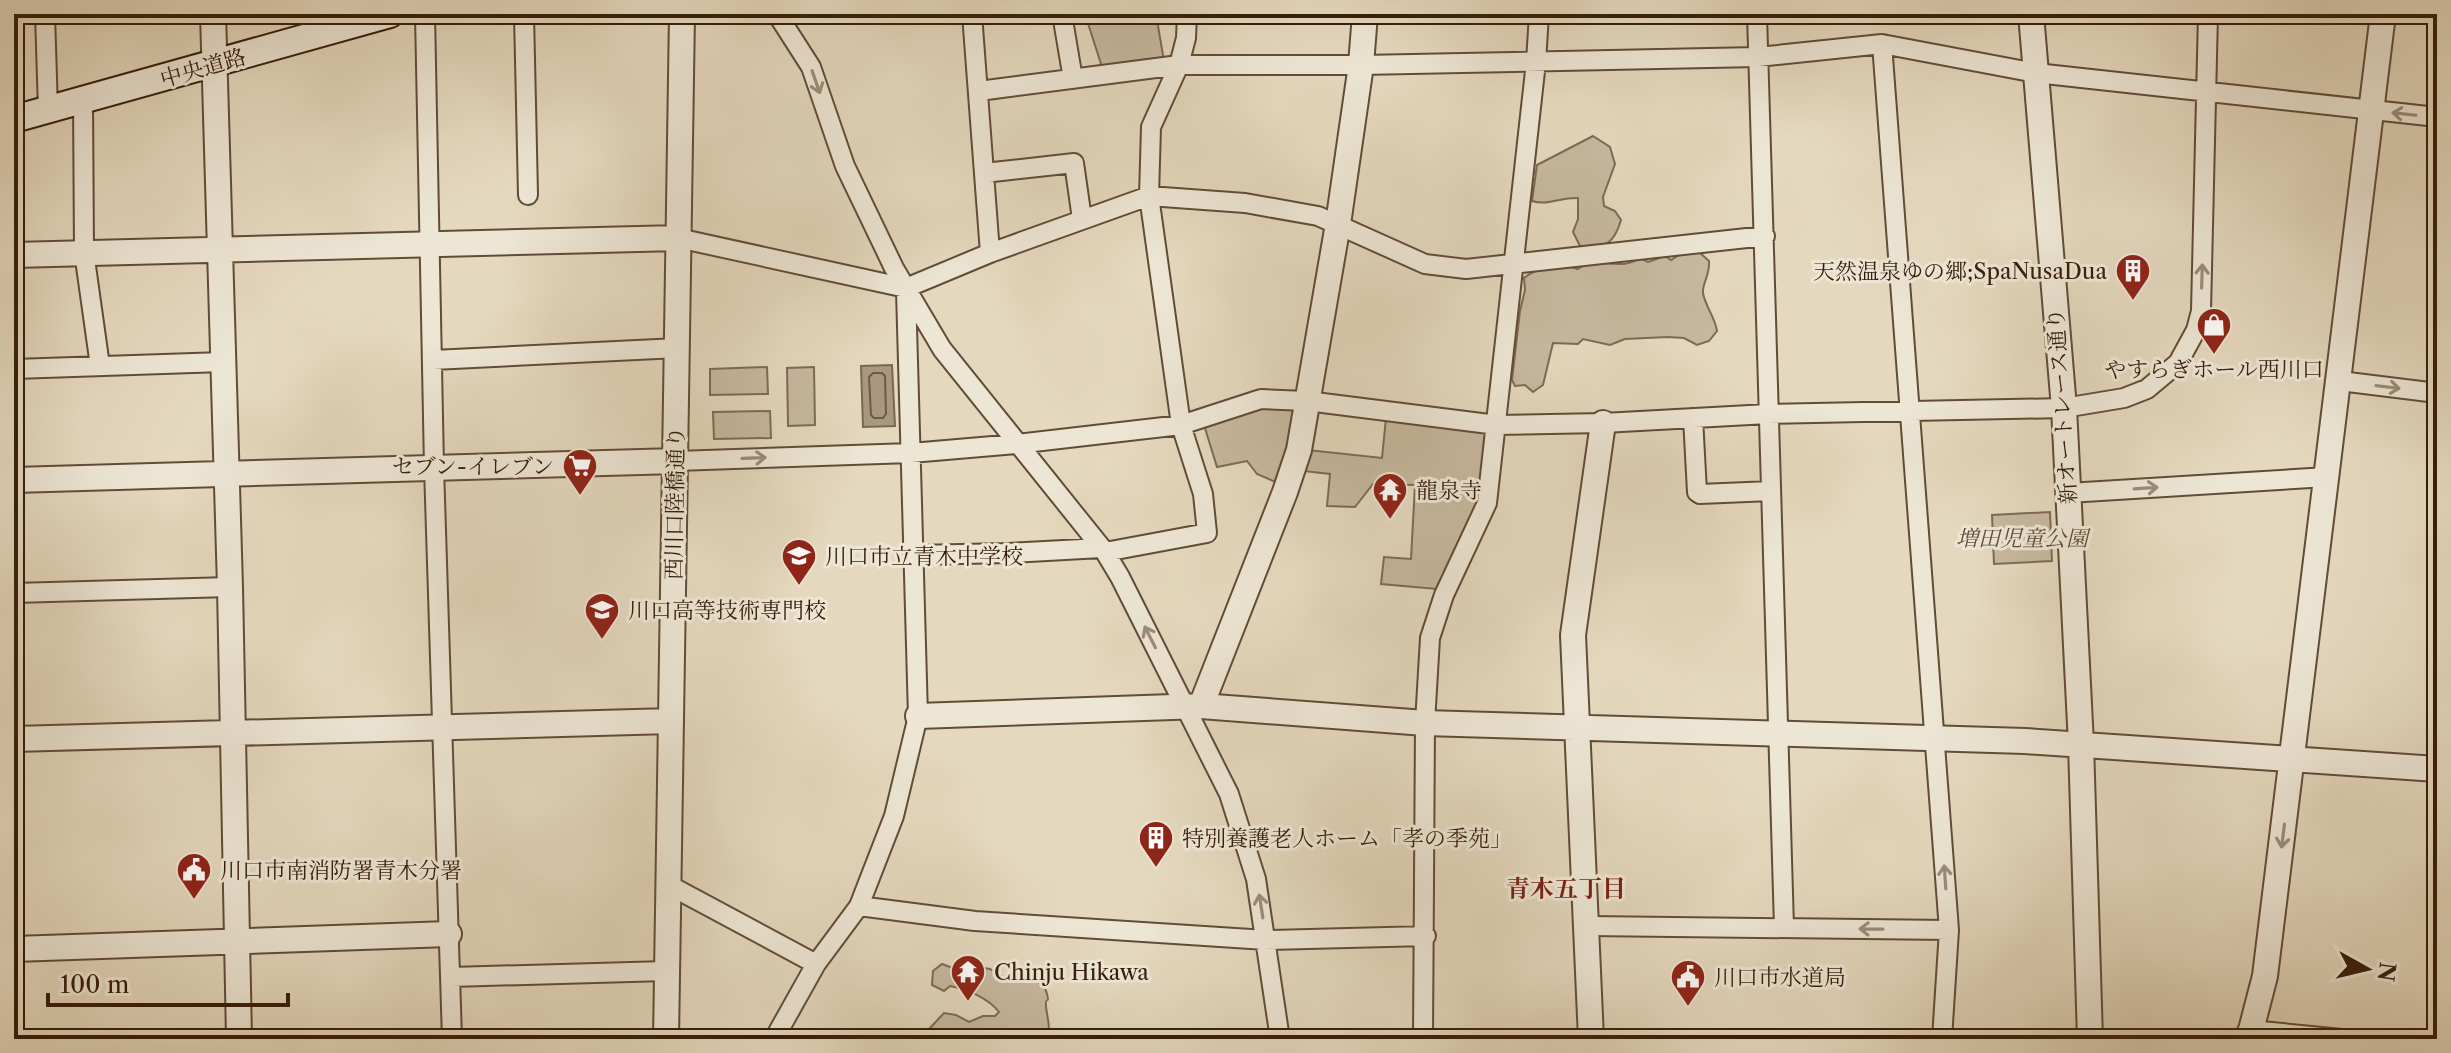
<svg xmlns="http://www.w3.org/2000/svg" width="2451" height="1053" viewBox="0 0 2451 1053" font-family="'Libre Caslon Text','Noto Serif JP',serif">
<style>
.green{fill:#c6b89f;stroke:#7e6a54;stroke-width:2}
.water{fill:#a99880;stroke:#7b6750;stroke-width:2}
.lines{fill:none;stroke-linecap:round;stroke-linejoin:round}
.shore{stroke:#705a44;stroke-width:2}
.minor-casing{stroke:#624c36;stroke-width:22}
.tertiary-casing{stroke:#624c36;stroke-width:28}
.secondary-casing{stroke:#361d09;stroke-width:30}
.minor{stroke:#ede6d5;stroke-width:18}
.tertiary{stroke:#ede6d5;stroke-width:24}
.secondary{stroke:#ede6d5;stroke-width:26}
.oneway{stroke:#9b8c79}
.labels{text-anchor:middle;dominant-baseline:central;stroke-width:6;stroke-linejoin:round;paint-order:stroke}
.street-label{font-size:22px;fill:#361d09;stroke:#ede6d5}
.poi-label{font-size:22px;fill:#361d09;stroke:#ede6d5;text-anchor:start}
.park-label{font-size:22px;font-style:italic;fill:#614c36;stroke:#ede6d5}
.neighbourhood-label{font-size:24px;font-weight:bold;fill:#7a1f14;stroke:#ede6d5}
</style>
<rect width="100%" height="100%" fill="#e4d8be"/>
<filter id="stains"><feTurbulence type="fractalNoise" baseFrequency=".0025" numOctaves="4"/><feColorMatrix values="0 0 0 0 .2 0 0 0 0 .09 0 0 0 0 .02 0 0 0 .5 -.17"/></filter>
<radialGradient id="worn" r=".72"><stop offset=".6" stop-color="#630" stop-opacity="0"/><stop offset="1" stop-color="#630" stop-opacity=".3"/></radialGradient>
<path class="green" d="M1085,14H1118L1120,19L1139,14H1156L1164,61L1102,67Z
M1593,136L1610,147L1615,164L1603,197L1604,206L1615,211L1621,220C1614,244 1606,248 1580,246L1573,232L1578,219V198C1562,197 1547,206 1532,201L1537,165Z
M1699,252L1709,261C1710,276 1702,283 1703,293C1705,306 1715,317 1717,331L1709,341L1697,345L1684,338L1668,337L1625,339L1610,345L1583,339L1578,344L1553,343L1543,385L1533,392L1525,385L1515,386L1512,380L1520,311L1525,290L1524,278C1536,267 1562,264 1578,269C1597,255 1621,272 1640,258L1648,262L1665,256L1671,260L1682,253Z
M767,367L768,394L710,395V369Z
M814,367L815,425L788,426L787,368Z
M1269,404L1293,408L1296,413L1284,467L1278,483L1257,474L1247,461L1217,467L1204,425Z
M770,411L771,438L714,439L713,412Z
M1386,418L1485,431L1488,438L1478,506L1437,589L1381,584L1384,557L1411,559L1415,485L1373,484L1355,507L1327,506L1330,474L1303,471L1308,450L1382,458Z
M2050,512L2052,561L1994,564L1992,515Z
M942,964L961,971L978,967L990,969L1008,980C1020,976 1044,977 1047,994C1050,1006 1045,994 1046,1007C1048,1022 1050,1023 1048,1039H934L929,1029L944,1013L956,1015L969,1022L983,1016H995L999,1012C988,998 967,989 950,986L944,991L932,985L933,971Z"/>
<path class="water" d="M892,365L895,426L863,427L861,366Z"/>
<g class="lines">
<path class="shore" d="M873,373H882L885,376L886,414L883,418H874L871,415L869,377Z"/>
<defs>
<path id="minor" d="M45,14L48,110
M425,14L434,467L452,1039
M524,14L528,195
M777,14L811,67L845,166L894,268L942,349L1105,552L1120,577L1229,794L1256,879L1280,1039
M972,14L990,253
M1062,14L1073,79
M1757,14L1784,927
M1882,44L1949,930L1942,1039
M979,91L1179,65H1361L1758,57L1882,44L2036,73L2437,117
M83,101L84,252L100,366
M984,173L1074,163L1082,219
M678,238L906,288L990,253L1149,196L1245,203L1318,216L1425,264L1466,269L1765,236
M433,360L678,348
M14,369L223,362
M2340,381L2437,393
M1693,418L1697,492L1700,494L1771,491
M676,461L911,453L1016,444L1181,425L1261,399L1307,401L1497,425L1603,423L1768,414L2064,408L2124,398L2147,389L2178,363L2196,330L2201,311L2208,14
M2068,493L2327,477
M1105,552L1207,533L1203,494L1181,425L1149,196L1151,127L1179,65L1186,38L1187,14
M914,555L1009,553L1101,548
M14,593L230,587
M667,884L816,964
M859,906L975,921L1266,940L1426,936
M1588,926L1949,930
M451,977L666,971
M2251,1030L2342,1039
M774,1039L816,964L859,906L894,816L918,716L906,291
M1423,1039L1425,723L1430,638L1444,595L1487,503L1536,62L1539,14"/>
<path id="tertiary" d="M213,14L230,587L239,1039
M2031,14L2064,408L2081,744L2090,1039
M14,255L678,238
M14,480L676,461
M1201,706L1285,492L1299,450L1338,224L1361,65L1365,14
M918,716L1201,706L1425,723L2025,741L2437,769
M14,739L671,721
M14,949L449,934
M666,1039L682,14
M1591,1039L1573,635L1603,423
M2246,1039L2251,1030L2265,976L2383,14"/>
<path id="secondary" d="M14,119L390,14"/>
</defs>
<use href="#minor" class="minor-casing"/>
<use href="#tertiary" class="tertiary-casing"/>
<use href="#secondary" class="secondary-casing"/>
<use href="#minor" class="minor"/>
<use href="#tertiary" class="tertiary"/>
<use href="#secondary" class="secondary"/>
</g>
<defs><path id="oneway-shaft" d="M-6 0H5M1.5-3L5.5 0L1.5 3" fill="none" stroke-width="1.6" stroke-linecap="round" stroke-linejoin="round" transform="scale(2)"/></defs>
<g class="oneway">
<use href="#oneway-shaft" transform="translate(816 82) rotate(71)"/>
<use href="#oneway-shaft" transform="translate(2404 114) rotate(-174)"/>
<use href="#oneway-shaft" transform="translate(2202 276) rotate(-88)"/>
<use href="#oneway-shaft" transform="translate(2388 387) rotate(7)"/>
<use href="#oneway-shaft" transform="translate(754 458) rotate(-2)"/>
<use href="#oneway-shaft" transform="translate(2146 488) rotate(-4)"/>
<use href="#oneway-shaft" transform="translate(1150 637) rotate(-117)"/>
<use href="#oneway-shaft" transform="translate(2283 836) rotate(97)"/>
<use href="#oneway-shaft" transform="translate(1945 877) rotate(-94)"/>
<use href="#oneway-shaft" transform="translate(1261 906) rotate(-99)"/>
<use href="#oneway-shaft" transform="translate(1871 929) rotate(-179)"/>
</g>
<defs>
<symbol id="building-pin" viewBox="-11 -11 22 30"><path d="M0 17L-7.5 6A9.5 9.5 0 1 1 7.5 6Z" fill="#8f2418" stroke="#ede6d5"/><path d="M-4-6H4V6H1V3H-1V6H-4ZM-2.5-4.3h1.7v1.8h-1.7ZM.8-4.3h1.7v1.8H.8ZM-2.5-1h1.7V.8h-1.7ZM.8-1h1.7V.8H.8Z" fill="#fff"/></symbol>
<symbol id="shop-pin" viewBox="-11 -11 22 30"><path d="M0 17L-7.5 6A9.5 9.5 0 1 1 7.5 6Z" fill="#8f2418" stroke="#ede6d5"/><path d="M-5-2.5h2.3a2.7 3.5 0 0 1 5.4 0H5L5.5 6h-11ZM-1.5-2.5h3a1.5 2.3 0 0 0-3 0Z" fill="#fff"/></symbol>
<symbol id="supermarket-pin" viewBox="-11 -11 22 30"><path d="M0 17L-7.5 6A9.5 9.5 0 1 1 7.5 6Z" fill="#8f2418" stroke="#ede6d5"/><path d="M-6-5.5h2.5l.6 2H6L4.5 2H-2.5L-4.4-4H-6ZM-1.5 3.2a1.3 1.3 0 1 0 .1 0ZM3 3.2a1.3 1.3 0 1 0 .1 0Z" fill="#fff"/></symbol>
<symbol id="temple-pin" viewBox="-11 -11 22 30"><path d="M0 17L-7.5 6A9.5 9.5 0 1 1 7.5 6Z" fill="#8f2418" stroke="#ede6d5"/><path d="M0-6L5-2H3V0L6.5 2.5H4V6H1.5V3h-3V6H-4V2.5H-6.5L-3 0V-2H-5Z" fill="#fff"/></symbol>
<symbol id="school-pin" viewBox="-11 -11 22 30"><path d="M0 17L-7.5 6A9.5 9.5 0 1 1 7.5 6Z" fill="#8f2418" stroke="#ede6d5"/><path d="M0-5L7-2L0 1L-7-2ZM-4 1L0 2.5L4 1V4Q0 6-4 4Z" fill="#fff"/></symbol>
<symbol id="university-pin" viewBox="-11 -11 22 30"><path d="M0 17L-7.5 6A9.5 9.5 0 1 1 7.5 6Z" fill="#8f2418" stroke="#ede6d5"/><path d="M0-5L7-2L0 1L-7-2ZM-4 1L0 2.5L4 1V4Q0 6-4 4Z" fill="#fff"/></symbol>
<symbol id="civic-pin" viewBox="-11 -11 22 30"><path d="M0 17L-7.5 6A9.5 9.5 0 1 1 7.5 6Z" fill="#8f2418" stroke="#ede6d5"/><path d="M-.6-6.5H3V-4.5H.6V-3L4-1V1h2V6H-6V1h2V-1L-.6-3ZM-1.2 2.5V6h2.4V2.5Z" fill="#fff"/></symbol>
</defs>
<g fill-rule="evenodd">
<use href="#building-pin" x="2113" y="251" width="40" height="54"/>
<use href="#shop-pin" x="2194" y="305" width="40" height="54"/>
<use href="#supermarket-pin" x="560" y="446" width="40" height="54"/>
<use href="#temple-pin" x="1370" y="470" width="40" height="54"/>
<use href="#school-pin" x="779" y="536" width="40" height="54"/>
<use href="#university-pin" x="582" y="590" width="40" height="54"/>
<use href="#building-pin" x="1136" y="818" width="40" height="54"/>
<use href="#civic-pin" x="174" y="850" width="40" height="54"/>
<use href="#temple-pin" x="948" y="952" width="40" height="54"/>
<use href="#civic-pin" x="1668" y="957" width="40" height="54"/>
</g>
<g class="labels">
<g class="street-label">
<text transform="translate(203 68) rotate(-16)">中央道路</text>
<text transform="translate(2062 406) rotate(-94)">新オートレース通り</text>
<text transform="translate(675 503) rotate(-89)">西川口陸橋通り</text>
</g>
<g class="poi-label">
<text x="2107" y="271" text-anchor="end">天然温泉ゆの郷;SpaNusaDua</text>
<text x="2214" y="369" text-anchor="middle">やすらぎホール西川口</text>
<text x="554" y="466" text-anchor="end">セブン-イレブン</text>
<text x="1416" y="490">龍泉寺</text>
<text x="825" y="556">川口市立青木中学校</text>
<text x="628" y="610">川口高等技術専門校</text>
<text x="1182" y="838">特別養護老人ホーム「孝の季苑」</text>
<text x="220" y="870">川口市南消防署青木分署</text>
<text x="994" y="972">Chinju Hikawa</text>
<text x="1714" y="977">川口市水道局</text>
</g>
<g class="park-label">
<text x="2022" y="538">増田児童公園</text>
</g>
<g class="neighbourhood-label">
<text x="1566" y="888">青木五丁目</text>
</g>
</g>
<rect width="2451" height="1053" fill="none" stroke="#e4d8be" stroke-width="48"/>
<rect x="16" y="16" width="2419" height="1021" fill="none" stroke="#361d09" stroke-width="4"/>
<rect x="24" y="24" width="2403" height="1005" fill="none" stroke="#361d09" stroke-width="2"/>
<g transform="translate(2367 969) rotate(98)" stroke="#ede6d5" stroke-width="6" paint-order="stroke">
<path d="M0-6L14 30L0 20L-14 30Z" fill="#361d09"/>
<text y="-12" font-size="22" font-weight="bold" text-anchor="middle" fill="#361d09">N</text>
</g>
<path d="M48 993v12h240v-12" fill="none" stroke="#361d09" stroke-width="4"/>
<text x="60" y="993" font-size="24" fill="#361d09" stroke="#ede6d5" stroke-width="6" paint-order="stroke">100 m</text>
<rect width="100%" height="100%" filter="url(#stains)"/>
<rect width="100%" height="100%" fill="url(#worn)"/>
</svg>
